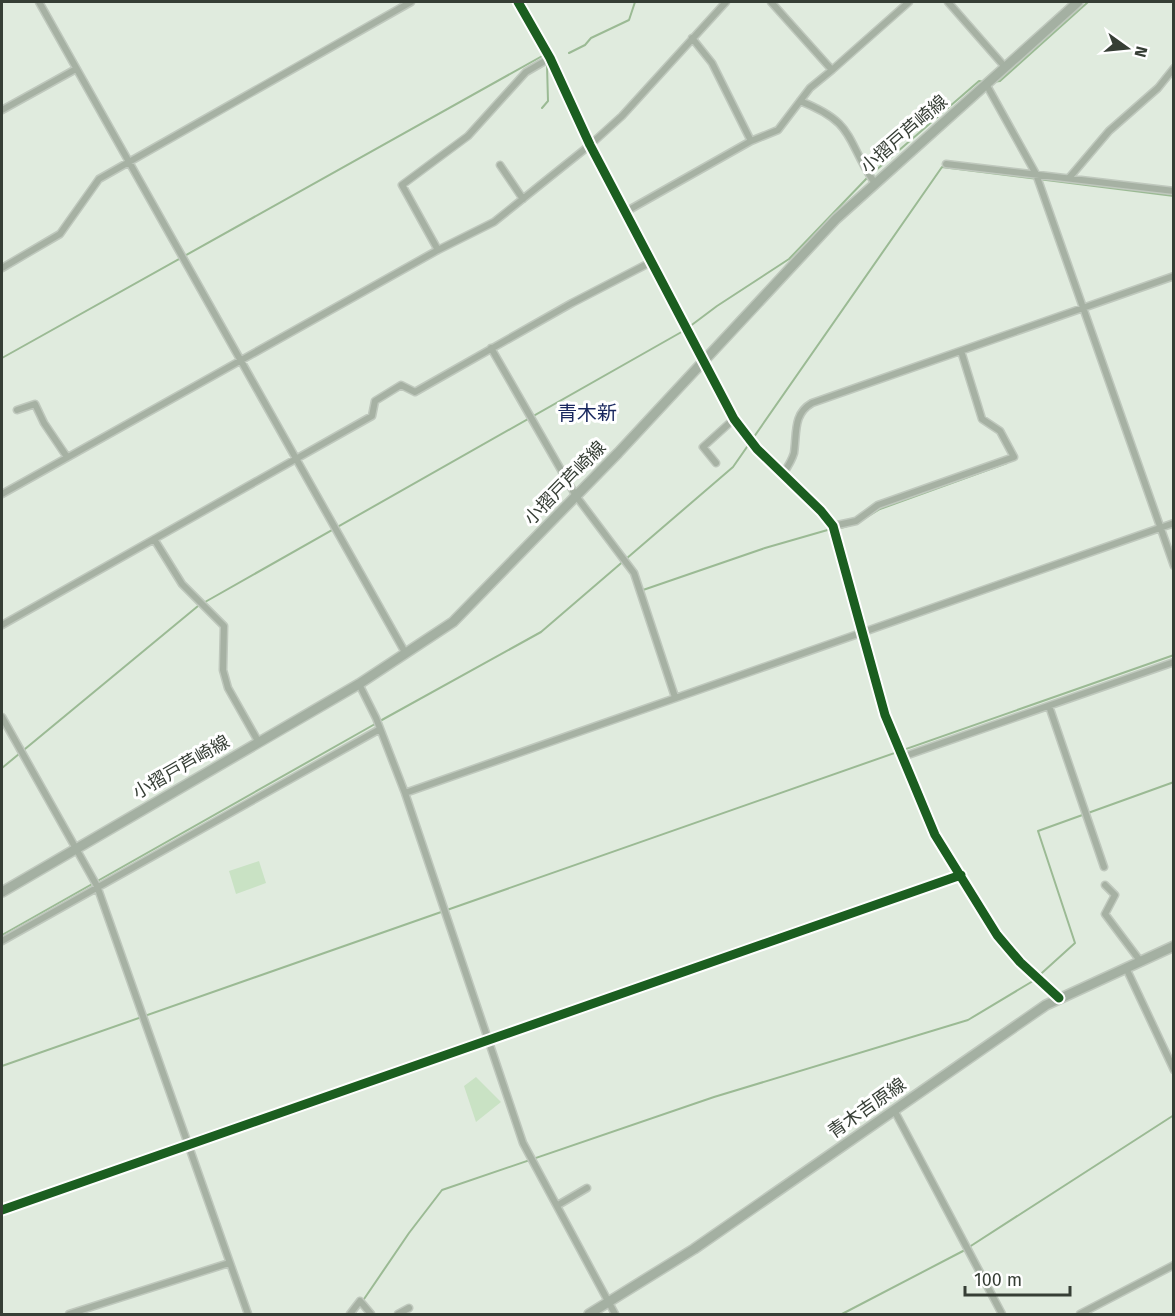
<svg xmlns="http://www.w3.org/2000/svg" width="1175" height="1316" viewBox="0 0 1175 1316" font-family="'Fira Sans','Noto Sans JP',sans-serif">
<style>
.green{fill:#c9e2c4}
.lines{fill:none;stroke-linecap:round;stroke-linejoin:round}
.stream{stroke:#9bba94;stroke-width:2}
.street-casing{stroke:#bfc8bd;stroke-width:9}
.secondary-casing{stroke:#bfc8bd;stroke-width:12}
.street{stroke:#a6b1a3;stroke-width:6}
.secondary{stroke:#a4b0a2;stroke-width:9}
.cycleway-casing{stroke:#fff;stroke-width:13}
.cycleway{stroke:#1b5e20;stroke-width:9}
.labels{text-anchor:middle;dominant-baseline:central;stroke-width:6;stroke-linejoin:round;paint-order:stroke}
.street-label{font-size:18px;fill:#363e35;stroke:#fff}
.neighbourhood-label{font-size:20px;fill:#18275e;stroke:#fff}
</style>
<rect width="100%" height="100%" fill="#e0ebde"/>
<path class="green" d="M259,861L266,883L236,894L229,871Z
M476,1077L501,1102L476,1122L464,1086Z"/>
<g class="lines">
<path class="stream" d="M569,53L585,45L591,38L629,20L635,2
M993,82L1000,81L1088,2
M542,108L548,101L547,65
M2,358L544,55
M857,523L880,509L1007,463
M837,529L851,525
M643,590L765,548L831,529
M380,721L541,632L733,467L942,167L1174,196
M2,768L198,606L685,330L717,306L789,259L867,178L979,81L984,82
M2,935L375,724
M2,1066L1174,655
M362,1302L409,1233L442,1190L714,1097L968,1020L1033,981L1075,943L1038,831L1174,782
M354,1314L359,1307
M842,1314L963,1251L1174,1115"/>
<defs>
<path id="street" d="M39,2L406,654
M518,2L550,58L590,145L734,419L757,449L821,511L833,526L885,715L935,835L997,935L1020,962L1059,998
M948,2L1005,67
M692,38L712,63L751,141L778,130L810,88L832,70L771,2
M832,70L909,2
M986,84L1036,174L1174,566
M800,101C856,123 845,139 874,182
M2,110L76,69
M946,164L1174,191
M500,165L523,199
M1069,178L1109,131L1158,88L1174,68
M627,211L751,141
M438,250L402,185L468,136L526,72L550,58
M2,268L60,234L99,179L411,2
M491,348L576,496L634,573L675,697
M17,410L35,404L44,423L67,457
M716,463L703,447L734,419
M783,474C787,468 792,460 794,453C797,432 793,414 812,403L1174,276
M2,494L438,250L494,222L590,145L622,116L726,2
M833,526L856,521L878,505L1014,457L1000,431L982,419L961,351
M154,539L182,584L224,626L223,670L228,688L258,741
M2,625L372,416L375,401L401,385L415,392L572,303L653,261
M359,684L376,718L405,793L523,1143L615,1314
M1049,706L1104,867
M2,717L97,886L248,1314
M902,757L1174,662
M405,793L1174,523
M1105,885L1115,895L1105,914L1141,962
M2,941L380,729
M1126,968L1174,1070
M894,1110L1002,1314
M558,1205L587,1188
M2,1210L961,875
M69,1314L229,1263
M350,1314L360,1301L371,1314
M398,1314L409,1308
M1080,1314L1174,1265"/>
<path id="secondary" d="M2,892L359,684L453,622L618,453L836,219L1078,2
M589,1314L694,1249L1046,1005L1174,946"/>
</defs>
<use href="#street" class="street-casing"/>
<use href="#secondary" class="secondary-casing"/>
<use href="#street" class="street"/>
<use href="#secondary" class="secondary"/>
<defs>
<path id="cycleway" d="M518,2L550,58L590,145L734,419L757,449L821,511L833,526L885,715L935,835L997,935L1020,962L1059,998
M2,1210L961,875"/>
</defs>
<use href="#cycleway" class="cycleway-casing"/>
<use href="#cycleway" class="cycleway"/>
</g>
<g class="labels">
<g class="street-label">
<text transform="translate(904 134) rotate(-41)">小摺戸芦崎線</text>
<text transform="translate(565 483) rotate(-46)">小摺戸芦崎線</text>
<text transform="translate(181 767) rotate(-30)">小摺戸芦崎線</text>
<text transform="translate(867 1108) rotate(-35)">青木吉原線</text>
</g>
<g class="neighbourhood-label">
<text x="587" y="413">青木新</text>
</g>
</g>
<rect width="1175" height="1316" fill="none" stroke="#363e35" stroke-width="6"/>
<g transform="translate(1127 48) rotate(105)" stroke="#ffffff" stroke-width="4.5" paint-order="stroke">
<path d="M0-4.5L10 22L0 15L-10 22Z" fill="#363e35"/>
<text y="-9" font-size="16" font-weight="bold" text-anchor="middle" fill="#363e35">N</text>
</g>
<path d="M965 1286v9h105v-9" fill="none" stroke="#363e35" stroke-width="3"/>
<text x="974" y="1286" font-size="18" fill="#363e35" stroke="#ffffff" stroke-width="4.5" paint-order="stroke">100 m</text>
</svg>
